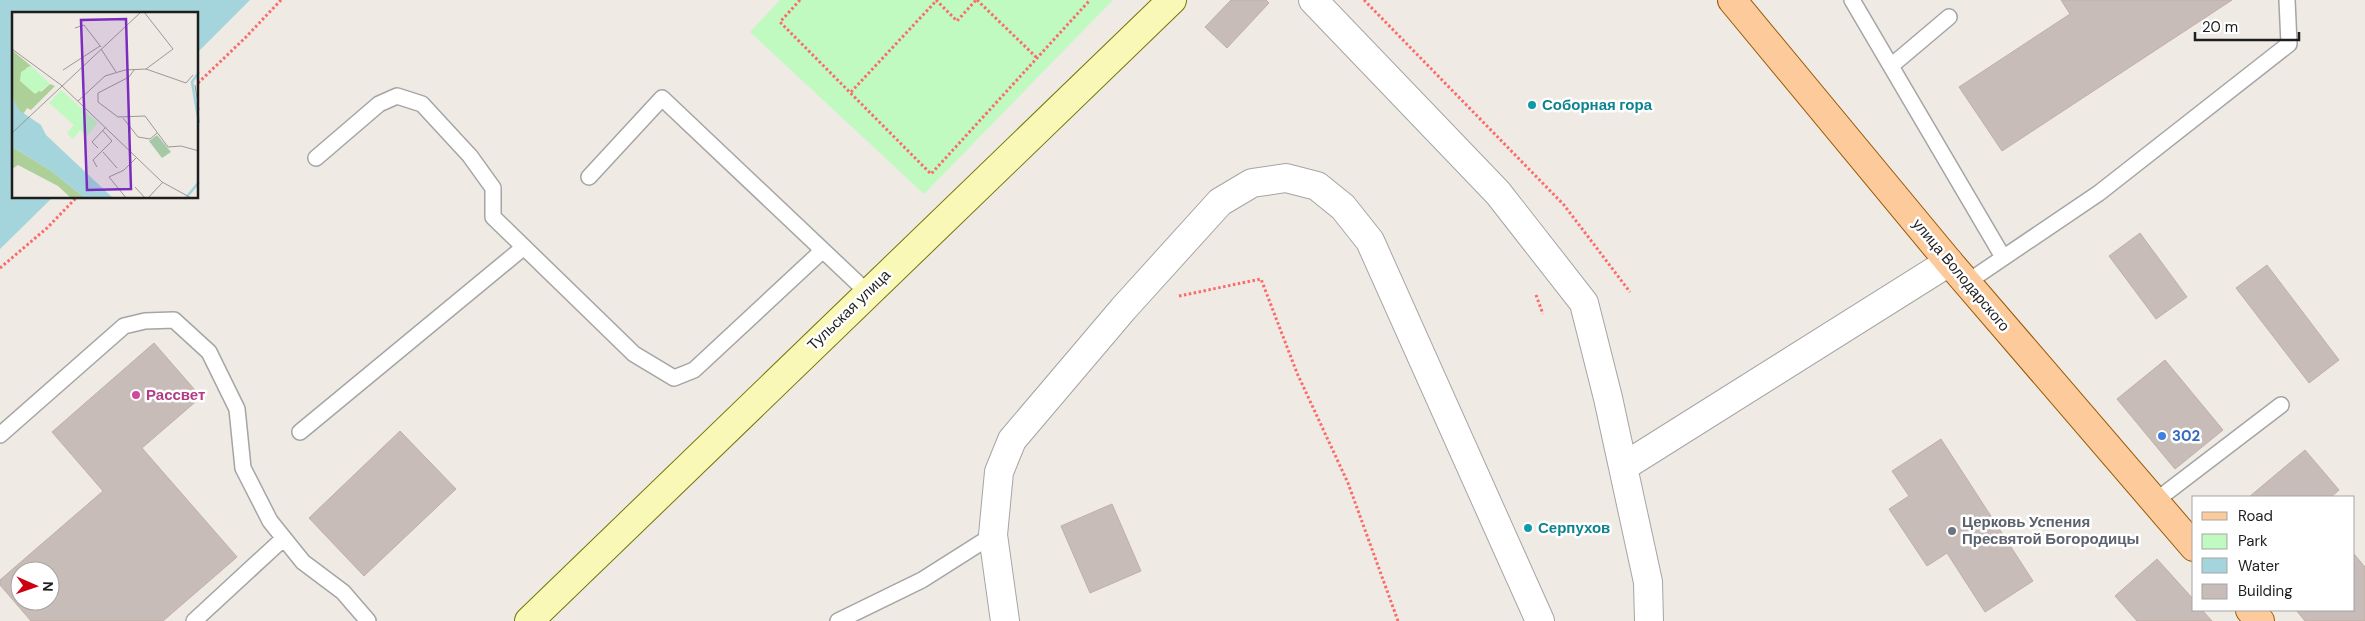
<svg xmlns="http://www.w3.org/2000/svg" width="2365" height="621" viewBox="0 0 2365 621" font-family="'DM Sans',sans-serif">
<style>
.park{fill:#c0fac0}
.water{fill:#a4d5dd}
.building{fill:#c7bcb7;stroke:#c1afa6;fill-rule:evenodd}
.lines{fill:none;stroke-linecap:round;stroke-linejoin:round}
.lane-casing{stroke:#a5a5a5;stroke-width:18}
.street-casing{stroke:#a5a5a5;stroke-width:30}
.secondary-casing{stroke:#737504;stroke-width:30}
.primary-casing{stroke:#985900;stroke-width:30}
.path{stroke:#fa6c69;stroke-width:3;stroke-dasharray:2.5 2.5;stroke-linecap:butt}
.lane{stroke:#fff;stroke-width:15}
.street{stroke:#fff;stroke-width:28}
.secondary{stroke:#faf8b7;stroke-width:28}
.primary{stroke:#fcca9b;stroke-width:28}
.culture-dot{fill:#0f9aa8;stroke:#fff;stroke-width:2}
.hotel-dot{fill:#d1479c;stroke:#fff;stroke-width:2}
.shop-dot{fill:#3f7fe0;stroke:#fff;stroke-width:2}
.worship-dot{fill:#6b7280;stroke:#fff;stroke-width:2}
.labels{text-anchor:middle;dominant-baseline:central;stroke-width:5;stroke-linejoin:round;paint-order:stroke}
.culture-label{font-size:15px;font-weight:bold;fill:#0d838f;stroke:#fff;text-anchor:start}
.street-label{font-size:15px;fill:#1e1e1e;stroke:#fff}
.hotel-label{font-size:15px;font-weight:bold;fill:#b23c85;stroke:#fff;text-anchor:start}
.shop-label{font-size:15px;font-weight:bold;fill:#366cbe;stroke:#fff;text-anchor:start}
.worship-label{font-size:15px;font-weight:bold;fill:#5b616d;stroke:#fff;text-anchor:start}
.inset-river{fill:none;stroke:#a4d5dd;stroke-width:2.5}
.inset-road{fill:none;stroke:#9b9895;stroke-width:1}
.view{fill:#7b2cbf;fill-opacity:0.15;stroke:#7b2cbf;stroke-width:2.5}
.inset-edge{fill:none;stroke:#1e1e1e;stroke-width:2.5}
</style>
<rect width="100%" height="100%" fill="#efeae4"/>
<path class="park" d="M780,0H1113L924,194L750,32Z"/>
<path class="water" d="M0,0H250L198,52V14H14V198H52L0,249Z"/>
<path class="building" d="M1231,0H1266L1269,3L1227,48L1205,27Z
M2061,0H2232L2002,151L1959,87L2070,14Z
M2140,233L2187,297L2156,319L2109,256Z
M2267,265L2339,360L2309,383L2236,288Z
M154,343L201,397L142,448L237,557L163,621H31L0,585V580L103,491L52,432ZM20,571H50V601H20Z
M2165,360L2223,430L2175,469L2117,399Z
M400,431L456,489L364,576L309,518Z
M1941,439L2033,581L1985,612L1947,553L1927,566L1889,509L1909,496L1892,471Z
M2305,450L2339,490L2331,497H2249Z
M1112,504L1141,571L1090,593L1061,526Z
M2354,554L2365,567V621H2305L2296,610H2354Z
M2157,559L2194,600V610H2202L2212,621H2137L2115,596Z"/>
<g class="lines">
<defs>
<path id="lane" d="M1852,0L2003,257
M1891,66L1949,17
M316,158L379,104L397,96L422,104L470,156L493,188V217L634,354L674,378L694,370L822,251
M589,177L662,98L867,292
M1966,283L2099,193L2289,44L2287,0
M300,432L524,247
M0,435L124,326L145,321L174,320L209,352L237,409L243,468L270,521L303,562L343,592L368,621
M2154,502L2281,405
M194,621L284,538
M838,621L922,580L993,535"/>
<path id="street" d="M1313,0L1498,193L1584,303L1608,398L1648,582L1649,621
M1623,467L1949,262
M1005,621L993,535L999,472L1012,440L1124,308L1220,202L1252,183L1286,178L1317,186L1343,207L1370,241L1540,621"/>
<path id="secondary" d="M529,621L1172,0"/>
<path id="primary" d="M1732,0L1949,262L2194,547
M2250,610L2260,621"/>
</defs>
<use href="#lane" class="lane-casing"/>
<use href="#street" class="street-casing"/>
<use href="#secondary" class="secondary-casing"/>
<use href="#primary" class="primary-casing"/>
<path class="path" d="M800,0L780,22L931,174L1090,0
M936,0L957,21L976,0
M977,0L1036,57
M1364,0L1564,205L1630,292
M198,83L245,38L281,0
M851,92L936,1
M0,268L47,228L76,198
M1536,295L1543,314
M1179,296L1261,279L1297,373L1348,483L1398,621"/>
<use href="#lane" class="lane"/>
<use href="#street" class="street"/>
<use href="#secondary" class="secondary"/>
<use href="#primary" class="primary"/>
</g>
<g class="culture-dot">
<circle cx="1532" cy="105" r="5"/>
<circle cx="1528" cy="528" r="5"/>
</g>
<circle class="hotel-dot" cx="136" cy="395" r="5"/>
<circle class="shop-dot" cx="2162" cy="436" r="5"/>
<circle class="worship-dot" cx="1952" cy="531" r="5"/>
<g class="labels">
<g class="culture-label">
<text x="1542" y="105">Соборная гора</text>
<text x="1538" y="528">Серпухов</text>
</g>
<g class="street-label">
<text transform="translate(1961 275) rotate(50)">улица Володарского</text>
<text transform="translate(849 310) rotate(-44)">Тульская улица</text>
</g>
<g class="hotel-label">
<text x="146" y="395">Рассвет</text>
</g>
<g class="shop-label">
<text x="2172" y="436">302</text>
</g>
<g class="worship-label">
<text x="1962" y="522">Церковь Успения<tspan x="1962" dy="17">Пресвятой Богородицы</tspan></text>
</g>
</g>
<g transform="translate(12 12)">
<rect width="186" height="186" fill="#efeae4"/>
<path d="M0,38L19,54L14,56L29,80L38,72L43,74L19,98L15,96L9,106L1,92ZM0,135L38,158L73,186H59L46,174L6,153L0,157Z" fill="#adcf98"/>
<path d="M145,123L159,140L150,146L137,129Z" fill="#a5c8a7"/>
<path d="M19,54L38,72L23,82L8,69L9,60ZM49,78L86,111L75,124L68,118L61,127L55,121L62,113L37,91Z" fill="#c0fac0"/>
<path d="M0,84L7,98L29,113L34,123L101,186H73L38,158L0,135Z" fill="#a4d5dd"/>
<path class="inset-river" d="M187,60L180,70L187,111M173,187L187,170"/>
<path class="inset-road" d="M132,0L161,37L134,57M63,16L72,13L89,35M0,37L49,73L150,170L181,187M89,37L104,60M51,58L88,34M122,58L117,65L86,81V90L106,105L133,104L156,135L169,134L187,139M183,73L187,98M66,89L93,64L113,58L134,57L174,71L181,63M111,106L126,125L138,127L145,121M0,121L129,0M86,136L80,130L94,115M91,140L105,156M85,155L81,148L100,129L91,119M123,175L134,187M115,187L97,165L112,158L125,145M135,187L151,170"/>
<path class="view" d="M114,7L119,177L75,178L69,8Z"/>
<rect width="186" height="186" class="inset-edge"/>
</g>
<rect x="2192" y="496" width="162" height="115" fill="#ffffff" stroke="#a5a5a5"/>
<rect x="2202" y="512" width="25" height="8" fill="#fcca9b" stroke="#a5a5a5"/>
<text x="2238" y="521" font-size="15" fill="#1e1e1e">Road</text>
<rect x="2202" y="534" width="25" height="15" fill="#c0fac0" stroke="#a5a5a5"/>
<text x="2238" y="546" font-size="15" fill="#1e1e1e">Park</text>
<rect x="2202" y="558" width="25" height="15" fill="#a4d5dd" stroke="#a5a5a5"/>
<text x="2238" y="571" font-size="15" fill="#1e1e1e">Water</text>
<rect x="2202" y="584" width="25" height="15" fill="#c7bcb7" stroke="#a5a5a5"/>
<text x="2238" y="596" font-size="15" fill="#1e1e1e">Building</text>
<g transform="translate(35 586) rotate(92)"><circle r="24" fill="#ffffff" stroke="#a5a5a5"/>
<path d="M0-4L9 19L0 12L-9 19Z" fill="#cc0011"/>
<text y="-8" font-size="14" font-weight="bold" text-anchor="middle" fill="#1e1e1e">N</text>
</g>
<path d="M2195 32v8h104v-8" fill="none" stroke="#1e1e1e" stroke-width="2.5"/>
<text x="2202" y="32" font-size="15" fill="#1e1e1e" stroke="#ffffff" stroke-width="4" paint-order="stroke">20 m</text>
</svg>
